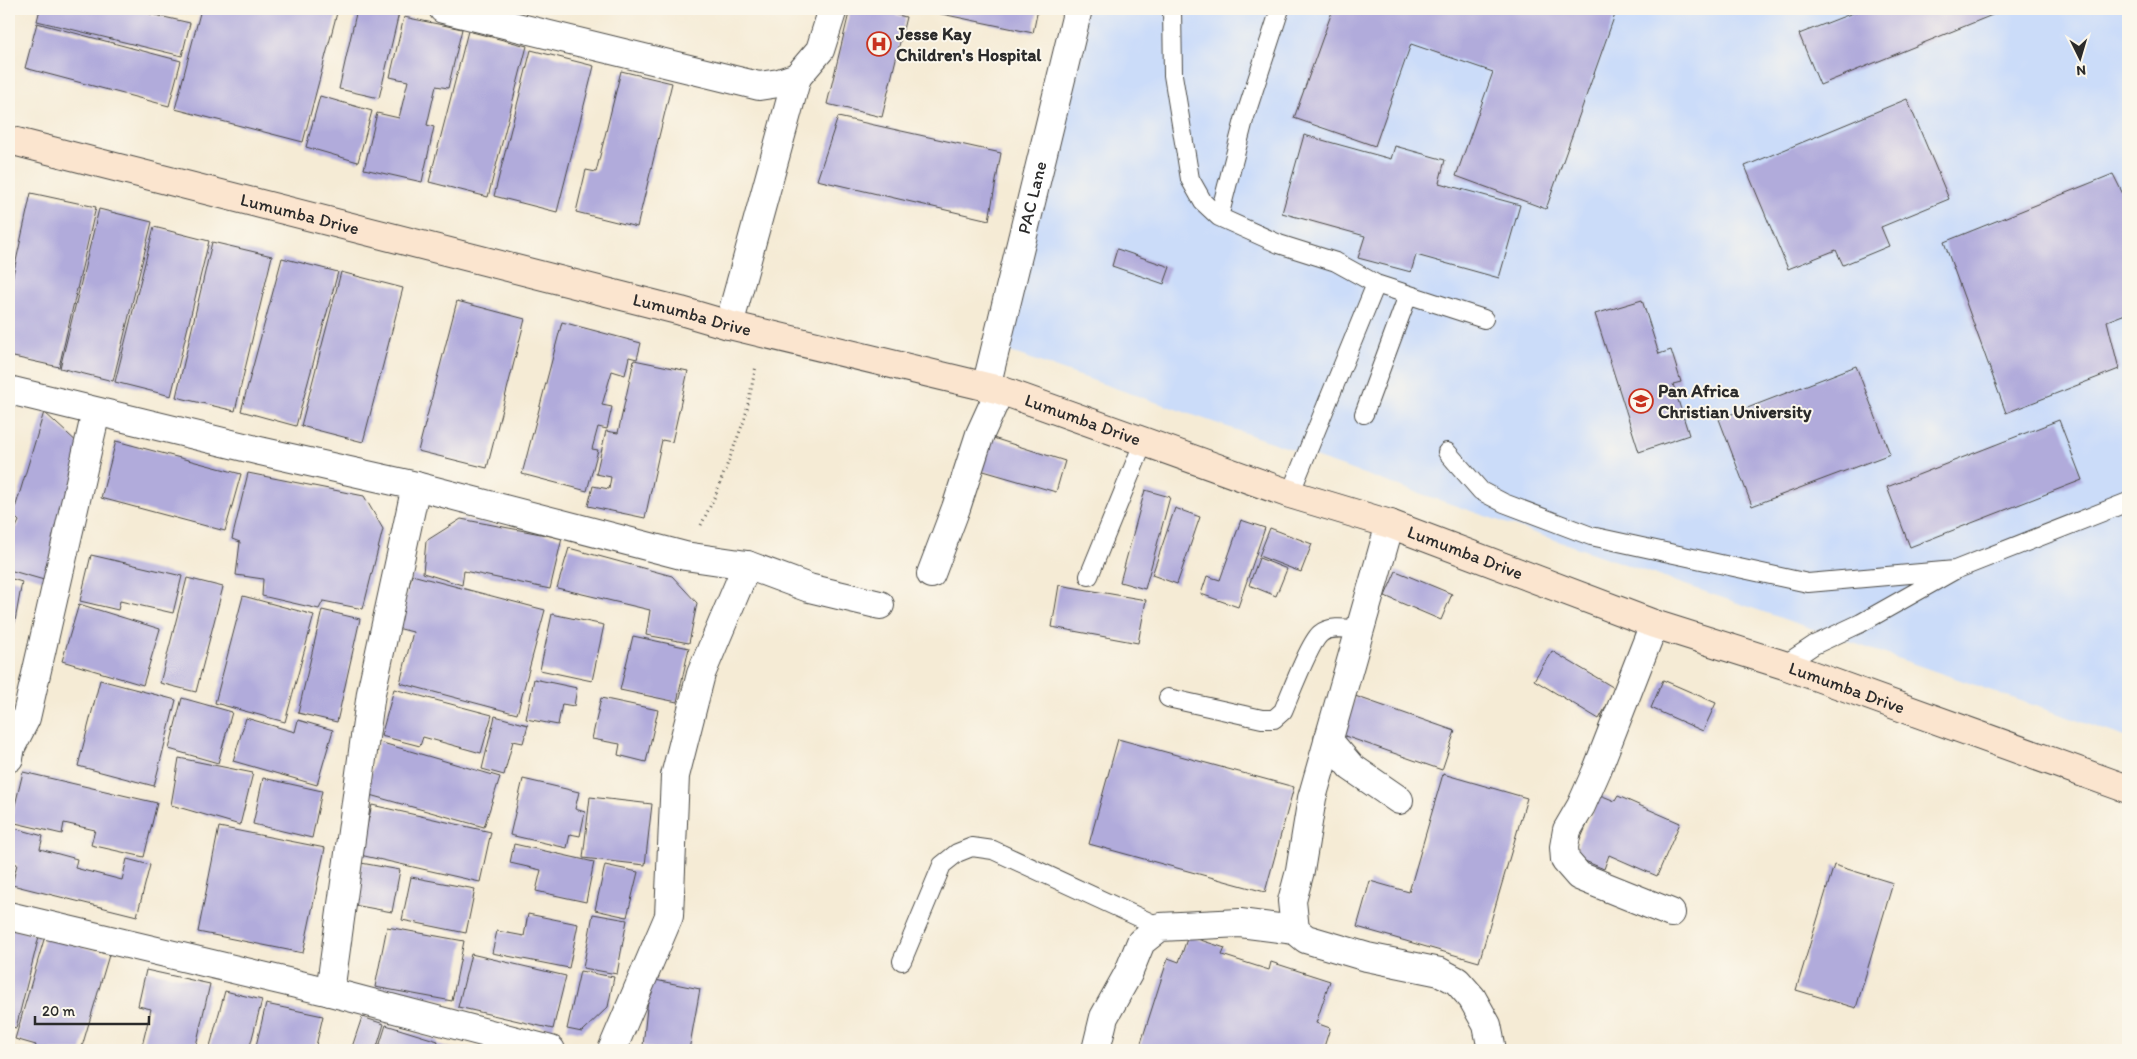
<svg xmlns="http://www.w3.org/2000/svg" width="2137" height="1059" font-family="Itim,sans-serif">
  <rect width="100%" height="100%" fill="#fbf7ec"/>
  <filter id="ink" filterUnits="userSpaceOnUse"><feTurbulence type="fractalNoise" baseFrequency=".02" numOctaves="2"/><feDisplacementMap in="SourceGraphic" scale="10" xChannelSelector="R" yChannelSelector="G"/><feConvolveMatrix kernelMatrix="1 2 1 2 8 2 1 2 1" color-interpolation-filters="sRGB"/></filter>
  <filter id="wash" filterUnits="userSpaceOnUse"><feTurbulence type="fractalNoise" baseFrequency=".0096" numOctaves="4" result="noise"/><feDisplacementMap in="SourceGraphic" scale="20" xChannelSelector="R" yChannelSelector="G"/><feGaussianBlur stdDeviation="1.12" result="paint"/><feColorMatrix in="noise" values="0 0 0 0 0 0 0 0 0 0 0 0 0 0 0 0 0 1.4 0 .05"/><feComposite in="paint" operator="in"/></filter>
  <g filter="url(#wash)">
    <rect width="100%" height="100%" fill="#f5ebd5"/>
    <!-- built -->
    <path fill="#cbdcf9" d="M 1085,9 L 2128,9 L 2128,738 L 999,348 Z"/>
    <g id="blocks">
      <!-- building -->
      <path fill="#b1abdb" d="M 40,9 L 129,9 L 190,23 L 182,56 L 37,21 Z
        M 201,9 L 338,9 L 303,142 L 175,109 Z
        M 357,9 L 378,9 L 399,13 L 379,98 L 339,89 Z
        M 850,9 L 871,9 L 906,17 L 882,117 L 827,104 Z
        M 938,9 L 1038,9 L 1033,33 L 937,13 Z
        M 1333,9 L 1617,9 L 1546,209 L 1456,176 L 1493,72 L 1411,44 L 1375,146 L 1294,118 Z
        M 1863,9 L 2007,9 L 1820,85 L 1799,34 Z
        M 404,17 L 462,29 L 448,88 L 436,86 L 427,125 L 434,127 L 422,182 L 364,169 L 377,113 L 399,118 L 408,81 L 390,77 Z
        M 37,23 L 181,61 L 169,106 L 25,68 Z
        M 468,31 L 527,46 L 488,197 L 429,182 Z
        M 531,50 L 594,66 L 557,212 L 494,196 Z
        M 621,71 L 672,83 L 637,227 L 576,212 L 586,170 L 596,172 Z
        M 320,96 L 372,111 L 358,162 L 306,147 Z
        M 1907,99 L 1949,199 L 1881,227 L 1889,246 L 1843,265 L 1836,250 L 1788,269 L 1745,166 Z
        M 838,117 L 1001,153 L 989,220 L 817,180 Z
        M 1304,135 L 1391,159 L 1395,146 L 1445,160 L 1439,183 L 1520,205 L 1499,278 L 1416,255 L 1411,272 L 1358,258 L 1365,236 L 1282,213 Z
        M 2113,174 L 2128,204 L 2128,313 L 2107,321 L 2119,369 L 2006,413 L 1944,242 Z
        M 31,193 L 96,207 L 59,367 L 9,356 L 9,293 Z
        M 99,209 L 152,222 L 113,381 L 60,368 Z
        M 154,227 L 209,241 L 171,396 L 115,382 Z
        M 212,242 L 272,256 L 235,411 L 176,397 Z
        M 1117,249 L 1170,267 L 1164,284 L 1112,266 Z
        M 282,258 L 338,272 L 296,426 L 241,411 Z
        M 341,272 L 403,288 L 363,442 L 301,426 Z
        M 1642,300 L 1659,354 L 1671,350 L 1681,382 L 1673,384 L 1689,435 L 1639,452 L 1595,314 Z
        M 457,301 L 525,319 L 487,468 L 418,451 Z
        M 562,322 L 641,343 L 637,359 L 629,357 L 625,375 L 612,371 L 602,405 L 612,407 L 607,429 L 598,427 L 592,449 L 598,450 L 587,491 L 522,474 Z
        M 634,360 L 688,371 L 672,442 L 662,440 L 645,518 L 588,506 L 593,486 L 609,489 L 611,477 L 596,474 L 606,431 L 618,433 Z
        M 1856,366 L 1890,454 L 1752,506 L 1719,419 Z
        M 44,412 L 91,455 L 58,584 L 9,570 L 9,542 L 19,521 L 13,515 Z
        M 2059,420 L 2082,480 L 1910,547 L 1887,487 Z
        M 990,437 L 1065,461 L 1056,492 L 980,470 Z
        M 116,441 L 241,474 L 225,531 L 101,498 Z
        M 248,473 L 364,496 L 383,529 L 363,609 L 323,601 L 319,609 L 262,596 L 263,579 L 236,575 L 240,542 L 232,539 Z
        M 1145,490 L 1170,497 L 1145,589 L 1120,582 Z
        M 1175,508 L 1200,517 L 1177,584 L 1152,575 Z
        M 461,519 L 562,538 L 550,589 L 464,571 L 462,585 L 423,573 L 426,541 Z
        M 1241,520 L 1265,528 L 1238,607 L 1201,594 L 1207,576 L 1220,580 Z
        M 1270,528 L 1312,544 L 1301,572 L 1259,556 Z
        M 569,548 L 672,576 L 697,603 L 689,643 L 646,635 L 650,610 L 557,588 Z
        M 91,555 L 182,576 L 173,613 L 120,601 L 118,610 L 80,601 Z
        M 1259,558 L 1287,569 L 1276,596 L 1249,585 Z
        M 1396,571 L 1452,594 L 1441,620 L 1385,596 Z
        M 412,575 L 545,610 L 517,714 L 400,683 L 413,632 L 397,628 Z
        M 9,578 L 22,582 L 10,649 L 9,649 Z
        M 187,578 L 223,587 L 196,692 L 160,683 Z
        M 1059,585 L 1146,600 L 1138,643 L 1052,627 Z
        M 243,596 L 314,615 L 285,722 L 215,703 Z
        M 79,604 L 160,629 L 143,685 L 62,661 Z
        M 322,610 L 360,619 L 337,722 L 298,713 Z
        M 552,614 L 604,625 L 592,681 L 540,670 Z
        M 633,636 L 689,648 L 677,702 L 620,690 Z
        M 1552,651 L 1616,689 L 1599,719 L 1534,680 Z
        M 534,679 L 577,688 L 574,706 L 562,704 L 558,725 L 526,719 Z
        M 100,680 L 176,700 L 154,786 L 78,766 Z
        M 1663,680 L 1716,703 L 1703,731 L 1651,708 Z
        M 394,689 L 492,715 L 481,753 L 423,737 L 420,746 L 381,736 Z
        M 1355,696 L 1455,731 L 1442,770 L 1342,735 Z
        M 182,698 L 232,712 L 218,763 L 169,749 Z
        M 601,698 L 658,710 L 646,762 L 618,755 L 620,744 L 592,739 Z
        M 495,716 L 528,725 L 523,743 L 513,741 L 504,775 L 482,769 Z
        M 246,718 L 295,732 L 298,720 L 333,730 L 317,785 L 233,761 Z
        M 1118,739 L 1294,787 L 1265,892 L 1089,844 Z
        M 379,742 L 500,777 L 484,827 L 366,794 Z
        M 179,758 L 253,773 L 240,825 L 171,805 Z
        M 23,772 L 157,803 L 144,857 L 91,845 L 95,830 L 64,823 L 62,834 L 11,822 Z
        M 1443,774 L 1527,798 L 1479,962 L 1357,927 L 1370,881 L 1409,892 Z
        M 263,778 L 322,791 L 312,838 L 253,824 Z
        M 523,779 L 579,792 L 575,809 L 585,812 L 580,836 L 570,834 L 567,848 L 510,835 Z
        M 1600,795 L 1615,801 L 1618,796 L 1680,823 L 1657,876 L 1609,855 L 1604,869 L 1573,856 Z
        M 590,797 L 652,804 L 645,865 L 583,858 Z
        M 372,805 L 491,832 L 480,882 L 360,855 Z
        M 219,827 L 325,848 L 303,953 L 198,932 Z
        M 14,828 L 43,836 L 40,849 L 77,859 L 75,868 L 122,880 L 127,859 L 150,865 L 137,916 L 12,885 L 17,864 L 9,862 L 9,850 Z
        M 514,844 L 594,862 L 586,902 L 536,891 L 541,870 L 510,863 Z
        M 361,863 L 400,870 L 392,912 L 354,905 Z
        M 605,865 L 638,872 L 627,917 L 595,910 Z
        M 1834,865 L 1893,883 L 1856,1008 L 1796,990 Z
        M 411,877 L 475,889 L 466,933 L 402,920 Z
        M 528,914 L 578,924 L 569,968 L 492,953 L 497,931 L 524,936 Z
        M 593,914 L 627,920 L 617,974 L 583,968 Z
        M 387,927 L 464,941 L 452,1001 L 375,987 Z
        M 9,928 L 39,936 L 16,1028 L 9,1026 Z
        M 45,936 L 109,955 L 81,1050 L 34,1050 L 36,1045 L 15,1039 Z
        M 1188,936 L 1225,948 L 1222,955 L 1269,970 L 1271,962 L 1330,981 L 1316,1023 L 1330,1028 L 1323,1050 L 1153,1050 L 1140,1046 L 1168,958 L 1179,962 Z
        M 471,954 L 566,976 L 553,1029 L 458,1007 Z
        M 146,970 L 210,984 L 195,1050 L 141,1050 L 151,1009 L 138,1006 Z
        M 580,971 L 614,977 L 608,1007 L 582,1032 L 567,1029 Z
        M 650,979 L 700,989 L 689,1050 L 659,1050 L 643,1046 Z
        M 225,991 L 262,1000 L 249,1050 L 209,1050 Z
        M 266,1004 L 323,1016 L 315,1050 L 255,1050 Z
        M 362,1017 L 384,1024 L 376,1050 L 351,1050 Z
        M 386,1025 L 438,1041 L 435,1050 L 378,1050 Z
        M 437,1044 L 457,1050 L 436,1050 Z"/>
    </g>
  </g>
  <g filter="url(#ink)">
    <use href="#blocks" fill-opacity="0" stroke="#494844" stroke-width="1"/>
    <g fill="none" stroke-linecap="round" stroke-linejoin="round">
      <!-- lane casing -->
      <g stroke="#494844" stroke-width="20">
        <path id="lane" d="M 1172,9 L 1173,75 L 1190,179 L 1203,202 L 1219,217 L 1279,244 L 1336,262 L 1376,284 L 1484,319
          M 1219,217 L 1244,120 L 1280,9
          M 1364,414 L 1408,295
          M 1447,452 L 1481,491 L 1504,503 L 1591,536 L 1808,583 L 1955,570
          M 1290,494 L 1376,284
          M 1089,576 L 1144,441
          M 1784,665 L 1814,645 L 1861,623 L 1955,570 L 2128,502
          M 1168,698 L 1262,719 L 1274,719 L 1283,711 C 1290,695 1309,644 1320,634 C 1330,625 1349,629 1361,630
          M 902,961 L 942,865 L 957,853 L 972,847 L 993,850 L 1160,927"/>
      </g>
      <!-- street casing -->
      <g stroke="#494844" stroke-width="30">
        <g id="street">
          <path d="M 443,9 L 759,86 L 779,83 L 797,77 L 820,50 L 833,9"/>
          <path d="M 729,325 L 797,77"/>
          <path id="s1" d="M 986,387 L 1078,9"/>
          <path d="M 9,390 L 260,451 L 416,486 L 685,556 L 747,565 L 809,588 L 880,605"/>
          <path d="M 416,486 L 371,693 L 330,992 L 551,1050"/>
          <path d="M 1390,524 L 1312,798 L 1300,871 L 1292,901 L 1295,930 L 1306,939 L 1367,957 L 1440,972 L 1457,981 L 1472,998 L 1487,1025 L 1492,1050"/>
          <path d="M 931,574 L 956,508 L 980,434 L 1000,390"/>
          <path d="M 1654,624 L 1597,770 L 1581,806 L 1567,830 L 1564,847 L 1565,860 L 1579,876 L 1671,913"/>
          <path d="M 1328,740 L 1351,767 L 1399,800"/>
          <path d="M 9,758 L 11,747 L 26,718 L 96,412"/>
          <path d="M 9,916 L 330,992"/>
          <path d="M 612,1050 L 669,916 L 675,776 L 701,674 L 747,565"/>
          <path d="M 1096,1050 L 1104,1017 L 1128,974 L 1141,942 L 1160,927 L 1240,923 L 1295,930"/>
        </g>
      </g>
      <!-- secondary casing -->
      <g stroke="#494844" stroke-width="30">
        <g id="secondary">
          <path id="s2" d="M 9,140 L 681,311 L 729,325 L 1000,390 L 1290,494 L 1390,524 L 1654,624 L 1784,665 L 2128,789"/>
        </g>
      </g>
      <!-- path -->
      <path stroke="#494844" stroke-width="3" stroke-dasharray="1 4" stroke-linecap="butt" d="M 701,525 L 716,494 L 745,418 L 756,366"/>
      <!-- lane -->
      <use href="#lane" stroke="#fff" stroke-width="18"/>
      <!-- street -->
      <use href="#street" stroke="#fff" stroke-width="28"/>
      <!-- secondary -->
      <use href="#secondary" stroke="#fbe5cf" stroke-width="28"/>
    </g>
  </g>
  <!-- icons -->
  <defs>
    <g id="hospital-ring" transform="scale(1.25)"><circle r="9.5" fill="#fbf7ec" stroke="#c8321e" stroke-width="1.5"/><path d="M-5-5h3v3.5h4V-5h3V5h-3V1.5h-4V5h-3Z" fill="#c8321e"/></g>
    <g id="university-ring" transform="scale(1.25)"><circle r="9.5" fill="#fbf7ec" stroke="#c8321e" stroke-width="1.5"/><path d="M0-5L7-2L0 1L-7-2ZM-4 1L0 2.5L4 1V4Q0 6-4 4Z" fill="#c8321e"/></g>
  </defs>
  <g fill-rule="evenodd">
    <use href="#hospital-ring" x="879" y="44"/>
    <use href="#university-ring" x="1641" y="401"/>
  </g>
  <g text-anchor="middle" stroke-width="4" stroke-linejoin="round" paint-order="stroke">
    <!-- poi labels -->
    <g font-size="18" font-weight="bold" fill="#2b2b2b" stroke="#fbf7ec" text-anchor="start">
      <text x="896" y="40">Jesse Kay<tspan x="896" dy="21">Children's Hospital</tspan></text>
      <text x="1658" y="397">Pan Africa<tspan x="1658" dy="21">Christian University</tspan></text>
    </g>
    <!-- street labels -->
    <g font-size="18" fill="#2b2b2b" stroke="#fbf7ec">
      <text dy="6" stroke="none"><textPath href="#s1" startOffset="195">PAC Lane</textPath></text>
      <text dy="6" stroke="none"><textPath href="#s2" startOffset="300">Lumumba Drive</textPath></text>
      <text dy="6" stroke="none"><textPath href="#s2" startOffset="705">Lumumba Drive</textPath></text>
      <text dy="6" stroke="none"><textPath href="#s2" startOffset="1110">Lumumba Drive</textPath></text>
      <text dy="6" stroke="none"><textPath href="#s2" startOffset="1515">Lumumba Drive</textPath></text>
      <text dy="6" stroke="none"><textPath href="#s2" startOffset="1920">Lumumba Drive</textPath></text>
    </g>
  </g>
  <!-- margin -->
  <rect width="2137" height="1059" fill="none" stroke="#fbf7ec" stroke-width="30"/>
  <!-- north arrow -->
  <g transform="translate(2080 58) rotate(175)" stroke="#fbf7ec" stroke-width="4" paint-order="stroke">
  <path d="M0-4L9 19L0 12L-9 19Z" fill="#2b2b2b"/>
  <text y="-8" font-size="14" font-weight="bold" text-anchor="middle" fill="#2b2b2b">N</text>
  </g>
  <!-- scale -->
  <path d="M35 1016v8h114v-8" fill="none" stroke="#2b2b2b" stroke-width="2.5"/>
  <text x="42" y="1016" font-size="15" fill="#2b2b2b" stroke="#fbf7ec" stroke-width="4" paint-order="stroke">20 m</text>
</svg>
